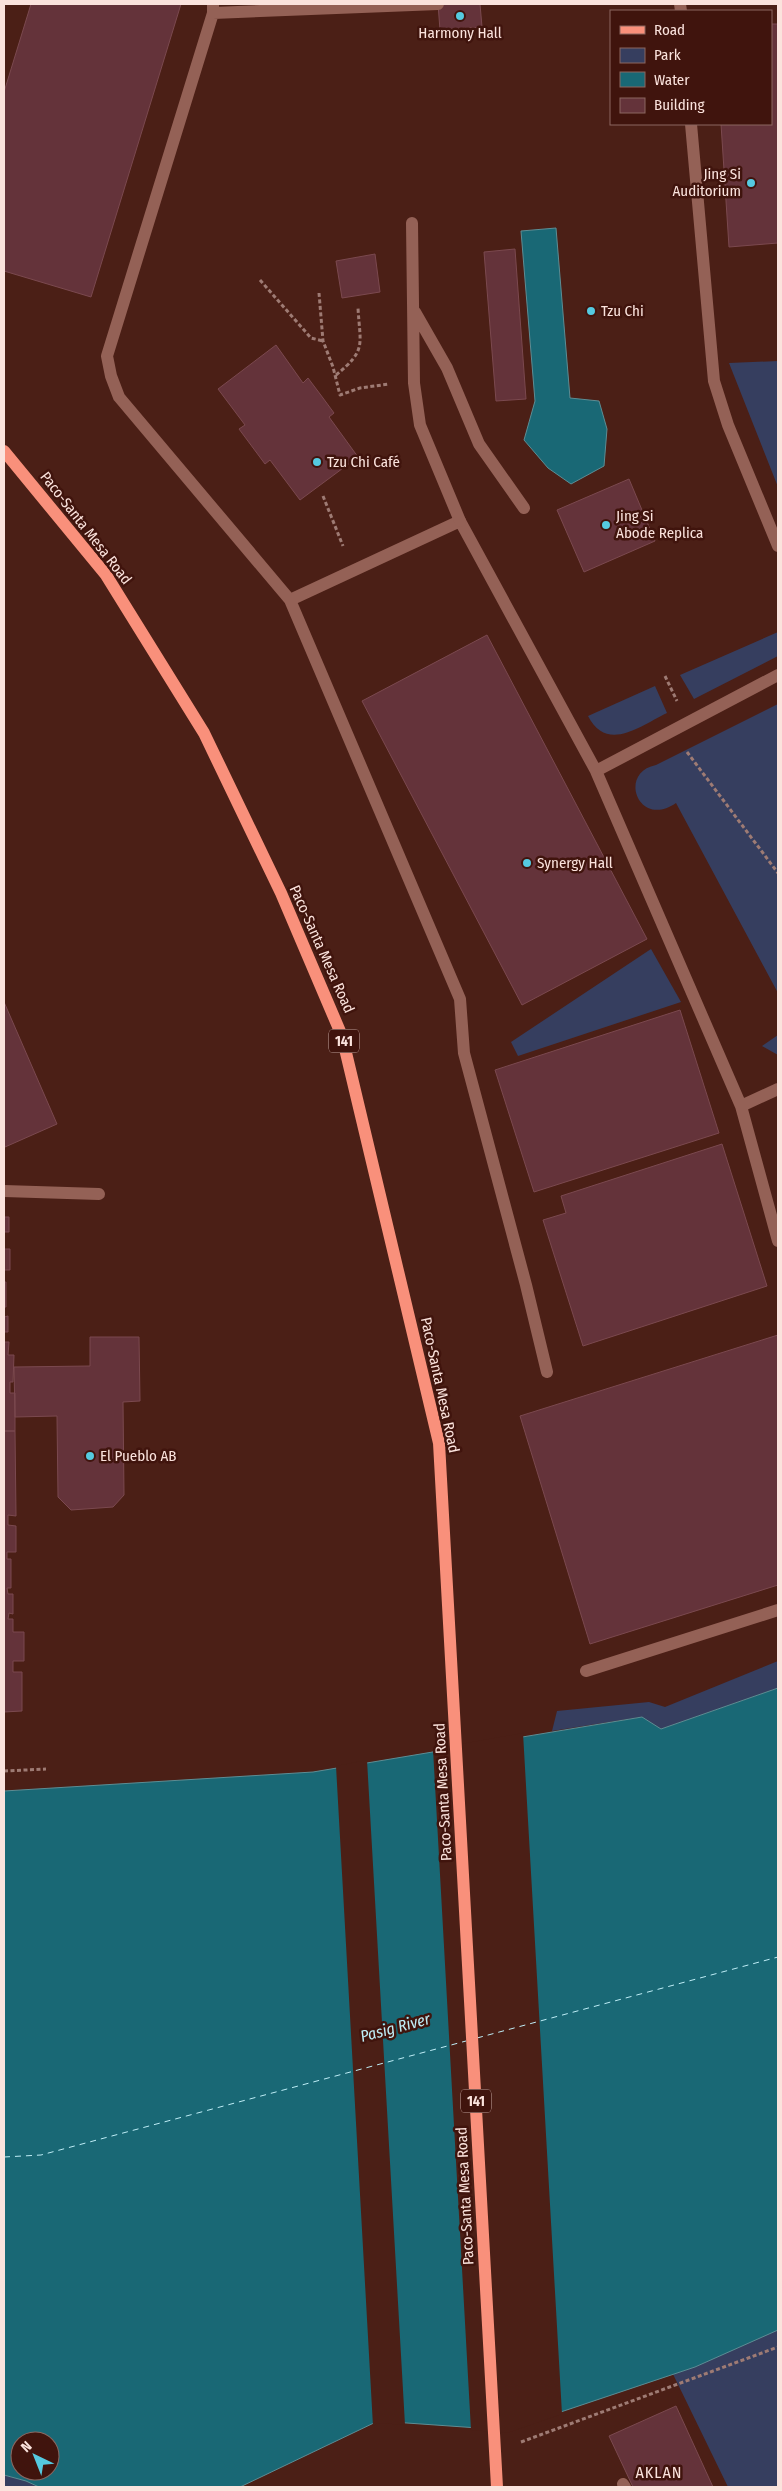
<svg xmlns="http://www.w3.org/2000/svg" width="782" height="2491" font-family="'Fira Sans Condensed',sans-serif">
  <rect width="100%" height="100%" fill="#4b1f16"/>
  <!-- green -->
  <path fill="#363e5f" d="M 778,361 L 778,487 L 729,363 Z
    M 778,632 L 778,656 L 694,699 L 680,675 Z
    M 655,686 L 667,713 C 640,726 607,753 588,716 Z
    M 778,704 L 778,703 L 778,993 L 676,803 C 639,829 617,773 656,765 Z
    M 651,949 L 681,1002 L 518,1056 L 511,1042 Z
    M 778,1035 L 778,1055 L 762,1046 Z
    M 778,1661 L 778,1688 L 661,1729 L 641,1717 L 552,1731 L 557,1711 L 649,1702 L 665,1707 Z
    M 778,2325 L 778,2487 L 728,2487 L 671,2370 Z
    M 4,2475 L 26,2481 L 39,2487 L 4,2487 Z"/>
  <!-- water -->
  <path fill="#196875" stroke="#5d8d94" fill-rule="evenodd" d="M 556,228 L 570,398 L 599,401 L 607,429 L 604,466 L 571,484 L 548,468 L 524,440 L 535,401 L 521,231 Z
    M 778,1688 L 778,2330 L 695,2367 L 507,2430 L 378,2421 L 240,2487 L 39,2487 L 26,2481 L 4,2475 L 4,1791 L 313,1772 L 642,1717 L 661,1729 ZM 20,2441 L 50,2441 L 50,2471 L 20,2471 Z"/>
  <!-- pier -->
  <path fill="#4b1f16" d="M 523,1733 L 562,2414 L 507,2433 L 471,2430 L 433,1749 Z
    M 367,1760 L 405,2425 L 378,2423 L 373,2426 L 336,1766 Z"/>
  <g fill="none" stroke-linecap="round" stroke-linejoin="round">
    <!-- ferry -->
    <path stroke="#bfeef7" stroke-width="1" stroke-dasharray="6 5" stroke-linecap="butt" d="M 477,2038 L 778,1957
      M 4,2157 L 41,2155 L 466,2041"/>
  </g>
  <!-- building -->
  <path fill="#64333a" stroke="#7b494f" d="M 31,4 L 181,4 L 91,297 L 4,271 L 4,92 Z
    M 438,4 L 480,4 L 482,27 L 440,30 Z
    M 771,24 L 778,24 L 778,243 L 729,247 L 721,124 L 771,124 Z
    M 515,249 L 526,399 L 496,401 L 484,252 Z
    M 375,254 L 380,292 L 342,298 L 336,261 Z
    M 276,345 L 303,383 L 308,378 L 323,398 L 334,413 L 329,417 L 358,457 L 300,500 L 270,460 L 265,464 L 239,429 L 245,425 L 218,389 Z
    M 629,479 L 655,541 L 584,572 L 557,510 Z
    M 487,635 L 647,939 L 522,1005 L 362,701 Z
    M 4,1002 L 57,1124 L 5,1147 L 4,1143 Z
    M 680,1010 L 719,1133 L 534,1192 L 495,1070 Z
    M 722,1144 L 767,1286 L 583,1346 L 543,1220 L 566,1213 L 561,1196 Z
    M 4,1217 L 9,1217 L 9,1232 L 4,1232 Z
    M 4,1249 L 10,1249 L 10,1270 L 4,1270 Z
    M 4,1282 L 6,1282 L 6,1307 L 4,1307 Z
    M 8,1316 L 8,1332 L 4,1332 L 4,1342 L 9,1342 L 8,1355 L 14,1355 L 13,1382 L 10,1382 L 10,1393 L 15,1393 L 15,1431 L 4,1431 L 4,1317 Z
    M 778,1335 L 778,1585 L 590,1644 L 520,1416 Z
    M 90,1337 L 139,1337 L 140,1401 L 123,1402 L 124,1495 L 113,1507 L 71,1510 L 58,1497 L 57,1416 L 15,1417 L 14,1367 L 90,1366 Z
    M 4,1431 L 15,1431 L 16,1516 L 8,1515 L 8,1525 L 16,1526 L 16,1552 L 7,1552 L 7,1559 L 11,1559 L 11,1588 L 7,1588 L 8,1594 L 13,1594 L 13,1614 L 9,1613 L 8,1619 L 13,1619 L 13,1632 L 24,1632 L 24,1661 L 13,1661 L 13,1672 L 22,1672 L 22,1711 L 4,1712 Z
    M 676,2406 L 713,2487 L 633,2487 L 609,2436 Z"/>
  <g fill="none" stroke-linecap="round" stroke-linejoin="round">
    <!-- path -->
    <path stroke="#9e7b74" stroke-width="3" stroke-dasharray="4 2.5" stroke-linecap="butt" d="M 260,280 L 311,338 L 323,341
      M 319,293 L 323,341 L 333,367 L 340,395 L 360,388 L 389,384
      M 336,375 C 367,350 360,345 358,308
      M 323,496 L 343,546
      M 665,676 L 677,701
      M 687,752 L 778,873
      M 4,1771 L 46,1769
      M 521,2442 L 778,2347"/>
    <!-- service -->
    <path stroke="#946156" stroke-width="12" d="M 213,4 L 213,13 L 107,356 L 111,376 L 119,397 L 290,600 L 460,999 L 464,1053 L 526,1285 L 547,1372
      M 680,4 L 681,11
      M 213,13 L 438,4
      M 691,124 L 714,381 L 728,425 L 778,546
      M 290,600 L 460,521 L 596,771 L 741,1106 L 778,1241
      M 596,771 L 778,675
      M 741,1106 L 778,1089
      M 586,1671 L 778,1610"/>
    <!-- pedestrian -->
    <path stroke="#946156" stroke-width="12" d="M 412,223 L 414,383 L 420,425 L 460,521
      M 415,312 L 447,368 L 479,444 L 524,508"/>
    <!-- minor -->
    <path stroke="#946156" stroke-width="12" d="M 4,1191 L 99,1194
      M 623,2484 L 625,2487"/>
    <!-- primary -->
    <path stroke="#f9907b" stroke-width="12" d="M 4,451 L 106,575 L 204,733 L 281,893 L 342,1036 L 439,1443 L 497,2487"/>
  </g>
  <!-- markers -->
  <g fill="#55cae0" stroke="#40140d" stroke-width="2">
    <circle cx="460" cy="16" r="5"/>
    <circle cx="751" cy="183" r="5"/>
    <circle cx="591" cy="311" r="5"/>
    <circle cx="317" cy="462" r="5"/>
    <circle cx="606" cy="525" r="5"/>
    <circle cx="527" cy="863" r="5"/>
    <circle cx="90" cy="1456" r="5"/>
  </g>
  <g text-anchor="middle" stroke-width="5" stroke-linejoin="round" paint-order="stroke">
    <!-- shield labels -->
    <g fill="#40140d" stroke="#c3a59f" stroke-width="1">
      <rect x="329" y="1029.5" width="30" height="23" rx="4"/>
      <rect x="461" y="2089.5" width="30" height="23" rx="4"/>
    </g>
    <g font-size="14" font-weight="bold" fill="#fbe3dd">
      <text x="344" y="1046">141</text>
      <text x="476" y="2106">141</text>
    </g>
    <!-- poi labels -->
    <g font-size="15" fill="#fbe3dd" stroke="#40140d" text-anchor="start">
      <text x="460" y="38" text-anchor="middle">Harmony Hall</text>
      <text x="741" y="179" text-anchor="end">Jing Si<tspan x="741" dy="17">Auditorium</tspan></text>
      <text x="601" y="316">Tzu Chi</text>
      <text x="327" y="467">Tzu Chi Café</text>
      <text x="616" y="521">Jing Si<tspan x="616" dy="17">Abode Replica</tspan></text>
      <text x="537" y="868">Synergy Hall</text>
      <text x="100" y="1461">El Pueblo AB</text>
    </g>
    <!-- street labels -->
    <g font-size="15" fill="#fbe3dd" stroke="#40140d">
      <text transform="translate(86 528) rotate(52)" y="5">Paco-Santa Mesa Road</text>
      <text transform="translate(322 949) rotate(66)" y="5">Paco-Santa Mesa Road</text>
      <text transform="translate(440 1385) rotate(78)" y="5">Paco-Santa Mesa Road</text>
      <text transform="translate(443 1792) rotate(-93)" y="5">Paco-Santa Mesa Road</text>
      <text transform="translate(465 2196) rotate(-93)" y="5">Paco-Santa Mesa Road</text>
    </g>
    <!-- water labels -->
    <g font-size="16" font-style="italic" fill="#bfeef7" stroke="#40140d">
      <text transform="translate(395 2027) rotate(-15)" y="6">Pasig River</text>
    </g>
    <!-- neighbourhood labels -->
    <g font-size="16" letter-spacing="1" fill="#fbe3dd" stroke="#40140d">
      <text x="659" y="2478">AKLAN</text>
    </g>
  </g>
  <!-- border -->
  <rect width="782" height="2491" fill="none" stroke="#fbe3dd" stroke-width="10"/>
  <!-- legend -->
  <rect x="610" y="10" width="162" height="115" fill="#40140d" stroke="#8b6760"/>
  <rect x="620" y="26" width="25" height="8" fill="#f9907b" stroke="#8b6760"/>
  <text x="654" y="35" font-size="15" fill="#fbe3dd">Road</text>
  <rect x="620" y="48" width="25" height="15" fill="#363e5f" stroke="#8b6760"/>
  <text x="654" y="60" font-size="15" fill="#fbe3dd">Park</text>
  <rect x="620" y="72" width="25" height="15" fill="#196875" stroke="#8b6760"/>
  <text x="654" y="85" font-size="15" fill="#fbe3dd">Water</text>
  <rect x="620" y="98" width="25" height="15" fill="#64333a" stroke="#8b6760"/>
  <text x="654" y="110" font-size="15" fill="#fbe3dd">Building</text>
  <!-- north arrow -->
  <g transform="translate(35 2456) rotate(317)"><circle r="24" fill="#40140d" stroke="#8b6760"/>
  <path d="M0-4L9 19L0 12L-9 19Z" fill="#55cae0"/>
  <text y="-8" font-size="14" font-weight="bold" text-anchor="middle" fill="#fbe3dd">N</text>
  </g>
</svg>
